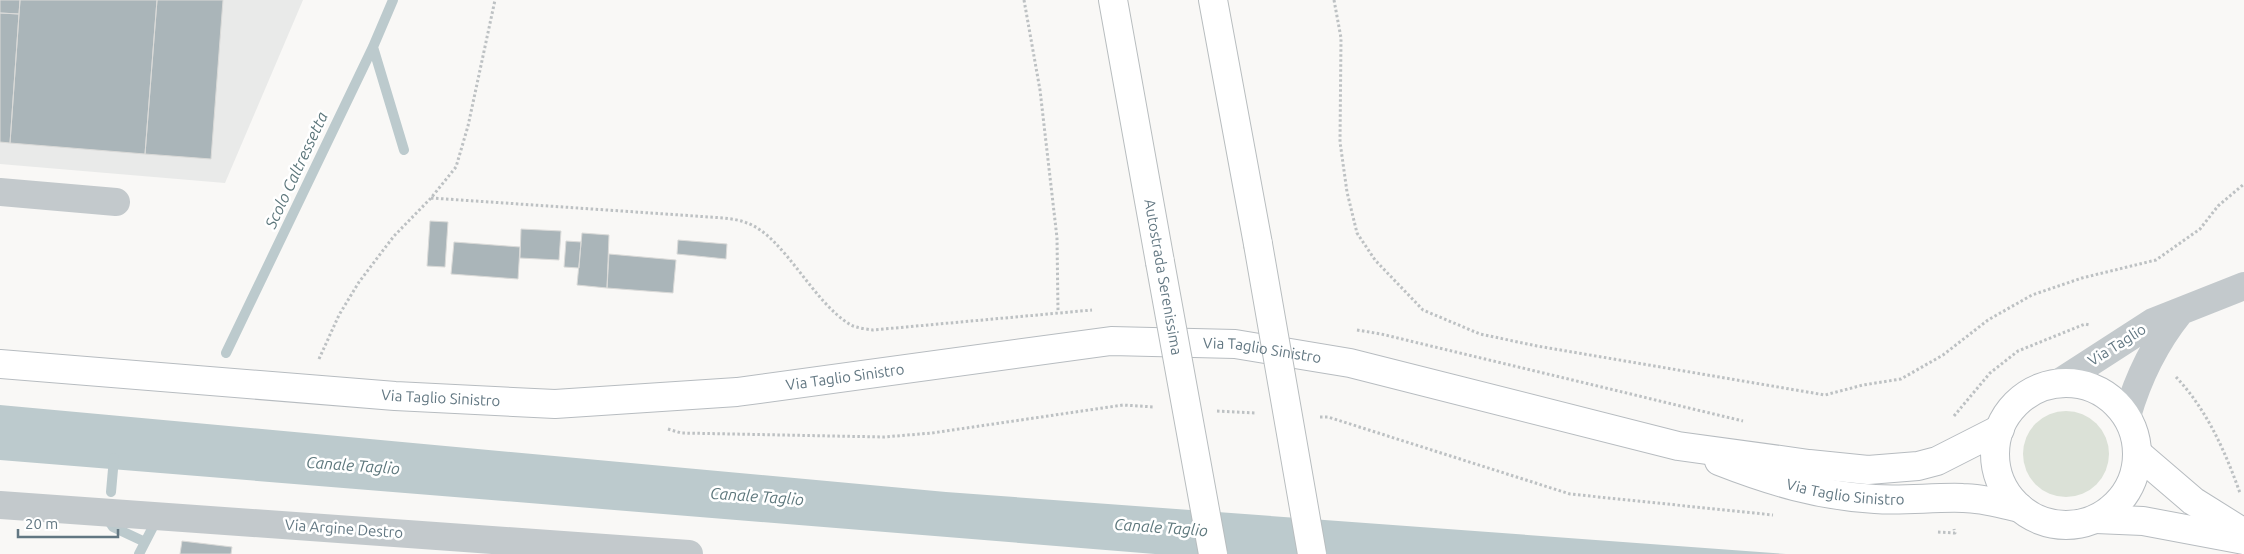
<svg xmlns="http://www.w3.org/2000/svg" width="2244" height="554" font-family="Ubuntu,sans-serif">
  <rect width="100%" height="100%" fill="#f9f8f6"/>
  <!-- built -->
  <path fill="#e9eae9" d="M 0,0 L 303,0 L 225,183 L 0,164 Z"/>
  <!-- green -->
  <path fill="#dbe1d7" d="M2023 454a43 43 0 1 1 86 0a43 43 0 1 1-86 0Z"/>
  <!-- water -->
  <path fill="#bccacd" d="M 0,405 L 946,492 L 1786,554 L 1155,554 L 0,460 Z"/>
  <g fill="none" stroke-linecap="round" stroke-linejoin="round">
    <!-- stream -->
    <path stroke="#bccacd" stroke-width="10" d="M 373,47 L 404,150
      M 226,353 L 373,47 L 393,0
      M 111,492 L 114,458
      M 109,517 L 109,521 L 113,527 L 145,542
      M 139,554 L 156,521"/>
  </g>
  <!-- building -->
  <path fill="#aab5b9" stroke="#dadad8" d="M 0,0 L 20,0 L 19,14 L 0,13 Z
    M 20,0 L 157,0 L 145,154 L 10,143 Z
    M 157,0 L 223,0 L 211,159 L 145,154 Z
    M 0,13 L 19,14 L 10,143 L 0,142 Z
    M 430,221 L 448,222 L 445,267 L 427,266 Z
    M 521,229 L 561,231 L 559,260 L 520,258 Z
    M 582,233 L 609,235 L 607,288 L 577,285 Z
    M 678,240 L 727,244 L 726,259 L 677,254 Z
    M 566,241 L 581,242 L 579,268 L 564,267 Z
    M 454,242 L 520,247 L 518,279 L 451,274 Z
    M 609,254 L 676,260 L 673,293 L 607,288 Z
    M 182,541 L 232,547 L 231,554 L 180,554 Z"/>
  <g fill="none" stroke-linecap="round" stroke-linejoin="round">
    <!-- major casing -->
    <g stroke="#b7bcc0" stroke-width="30">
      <g id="major">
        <path id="s1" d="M 0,364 L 395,396 L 555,404 L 737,392 L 1111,341 L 1235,344 L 1350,363 L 1678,446 L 1809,464 L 1868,470 L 1918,466 L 1937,461 L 2000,429"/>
        <circle cx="2066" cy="454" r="71"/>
        <path d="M 2137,453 L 2193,501 L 2244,533"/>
        <path id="s2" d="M 1719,461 C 1770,481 1820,496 1875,499 C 1904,501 1934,497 1963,498 C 1983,498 2001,504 2020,508"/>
        <path d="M 2096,519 L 2143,521 L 2244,540"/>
      </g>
    </g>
    <!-- highway casing -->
    <g stroke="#b8bdbf" stroke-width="30">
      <path id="highway" d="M 1113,0 L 1160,262
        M 1213,0 L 1258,244"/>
    </g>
    <!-- path -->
    <path stroke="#bdc1c3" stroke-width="3" stroke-dasharray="2.5 2.5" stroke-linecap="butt" d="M 1024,0 L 1040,90 L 1057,238 L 1058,312
      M 1334,0 L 1341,38 L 1340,142 L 1347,192 L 1357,233 L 1375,260 L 1423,310 L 1480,334 L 1537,346 L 1825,395 L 1863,385 L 1901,379 L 1943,355 L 1988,320 L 2032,295 L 2082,278 L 2156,260 L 2200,229 L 2218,206 L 2244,184
      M 431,198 L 724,218 C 732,219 740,220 747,223 C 784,236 813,303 851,325 C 857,328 866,329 873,330 L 1092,310
      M 1357,330 L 1381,334 L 1743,421
      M 319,359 L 339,315 L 359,282 L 394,236 L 431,198 L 456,167 L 468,126 L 495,0
      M 2176,377 C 2207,410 2225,451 2240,493
      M 1217,411 L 1256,413
      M 1954,416 L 1990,373 L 2018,351 L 2085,324 L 2090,325
      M 1320,417 L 1328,417 L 1570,494 L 1773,515
      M 668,429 L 681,433 L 884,437 L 932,433 L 1123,405 L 1154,407
      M 1938,532 L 1955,533 L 1954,529"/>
    <!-- minor -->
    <path stroke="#c3c9cc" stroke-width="28" d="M 0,192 L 116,202
      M 2057,384 L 2153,322 L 2244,286
      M 2127,416 C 2138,378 2155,343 2180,312
      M 0,505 L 689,554"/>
    <!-- major -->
    <use href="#major" stroke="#fff" stroke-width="28"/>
    <!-- highway -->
    <use href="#highway" stroke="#fff" stroke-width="28"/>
    <!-- highway-bridge casing -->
    <g stroke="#b8bdbf" stroke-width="30" stroke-linecap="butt">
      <path id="highway-bridge" d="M 1258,244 L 1312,554
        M 1160,262 L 1213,554"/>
    </g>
    <!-- highway-bridge -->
    <use href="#highway-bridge" stroke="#fff" stroke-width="28"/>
  </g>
  <g text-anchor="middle" stroke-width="5" stroke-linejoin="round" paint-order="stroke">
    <!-- street labels -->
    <g font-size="15" fill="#627782" stroke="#fff">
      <text transform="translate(1163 277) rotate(80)" y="5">Autostrada Serenissima</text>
      <text transform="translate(2117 345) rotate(-32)" y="5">Via Taglio</text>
      <text dy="5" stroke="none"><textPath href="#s1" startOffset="1268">Via Taglio Sinistro</textPath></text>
      <text dy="5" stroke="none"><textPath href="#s1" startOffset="848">Via Taglio Sinistro</textPath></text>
      <text dy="5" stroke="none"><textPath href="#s1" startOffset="442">Via Taglio Sinistro</textPath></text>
      <text dy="5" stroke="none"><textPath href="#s2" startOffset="131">Via Taglio Sinistro</textPath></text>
      <text transform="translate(344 529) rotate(4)" y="5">Via Argine Destro</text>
    </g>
    <!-- water labels -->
    <g font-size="16" font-style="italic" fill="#5d777c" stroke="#fff">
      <text transform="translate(296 170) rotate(-65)" y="6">Scolo Caltressetta</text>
      <text transform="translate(353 465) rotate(4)" y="6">Canale Taglio</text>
      <text transform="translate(757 496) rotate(4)" y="6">Canale Taglio</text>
      <text transform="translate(1161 527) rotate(4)" y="6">Canale Taglio</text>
    </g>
  </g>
  <!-- scale -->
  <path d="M18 529v8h100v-8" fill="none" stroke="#627782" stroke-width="2.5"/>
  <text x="25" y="529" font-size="15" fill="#627782" stroke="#ffffff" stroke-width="4" paint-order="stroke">20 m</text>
</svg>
